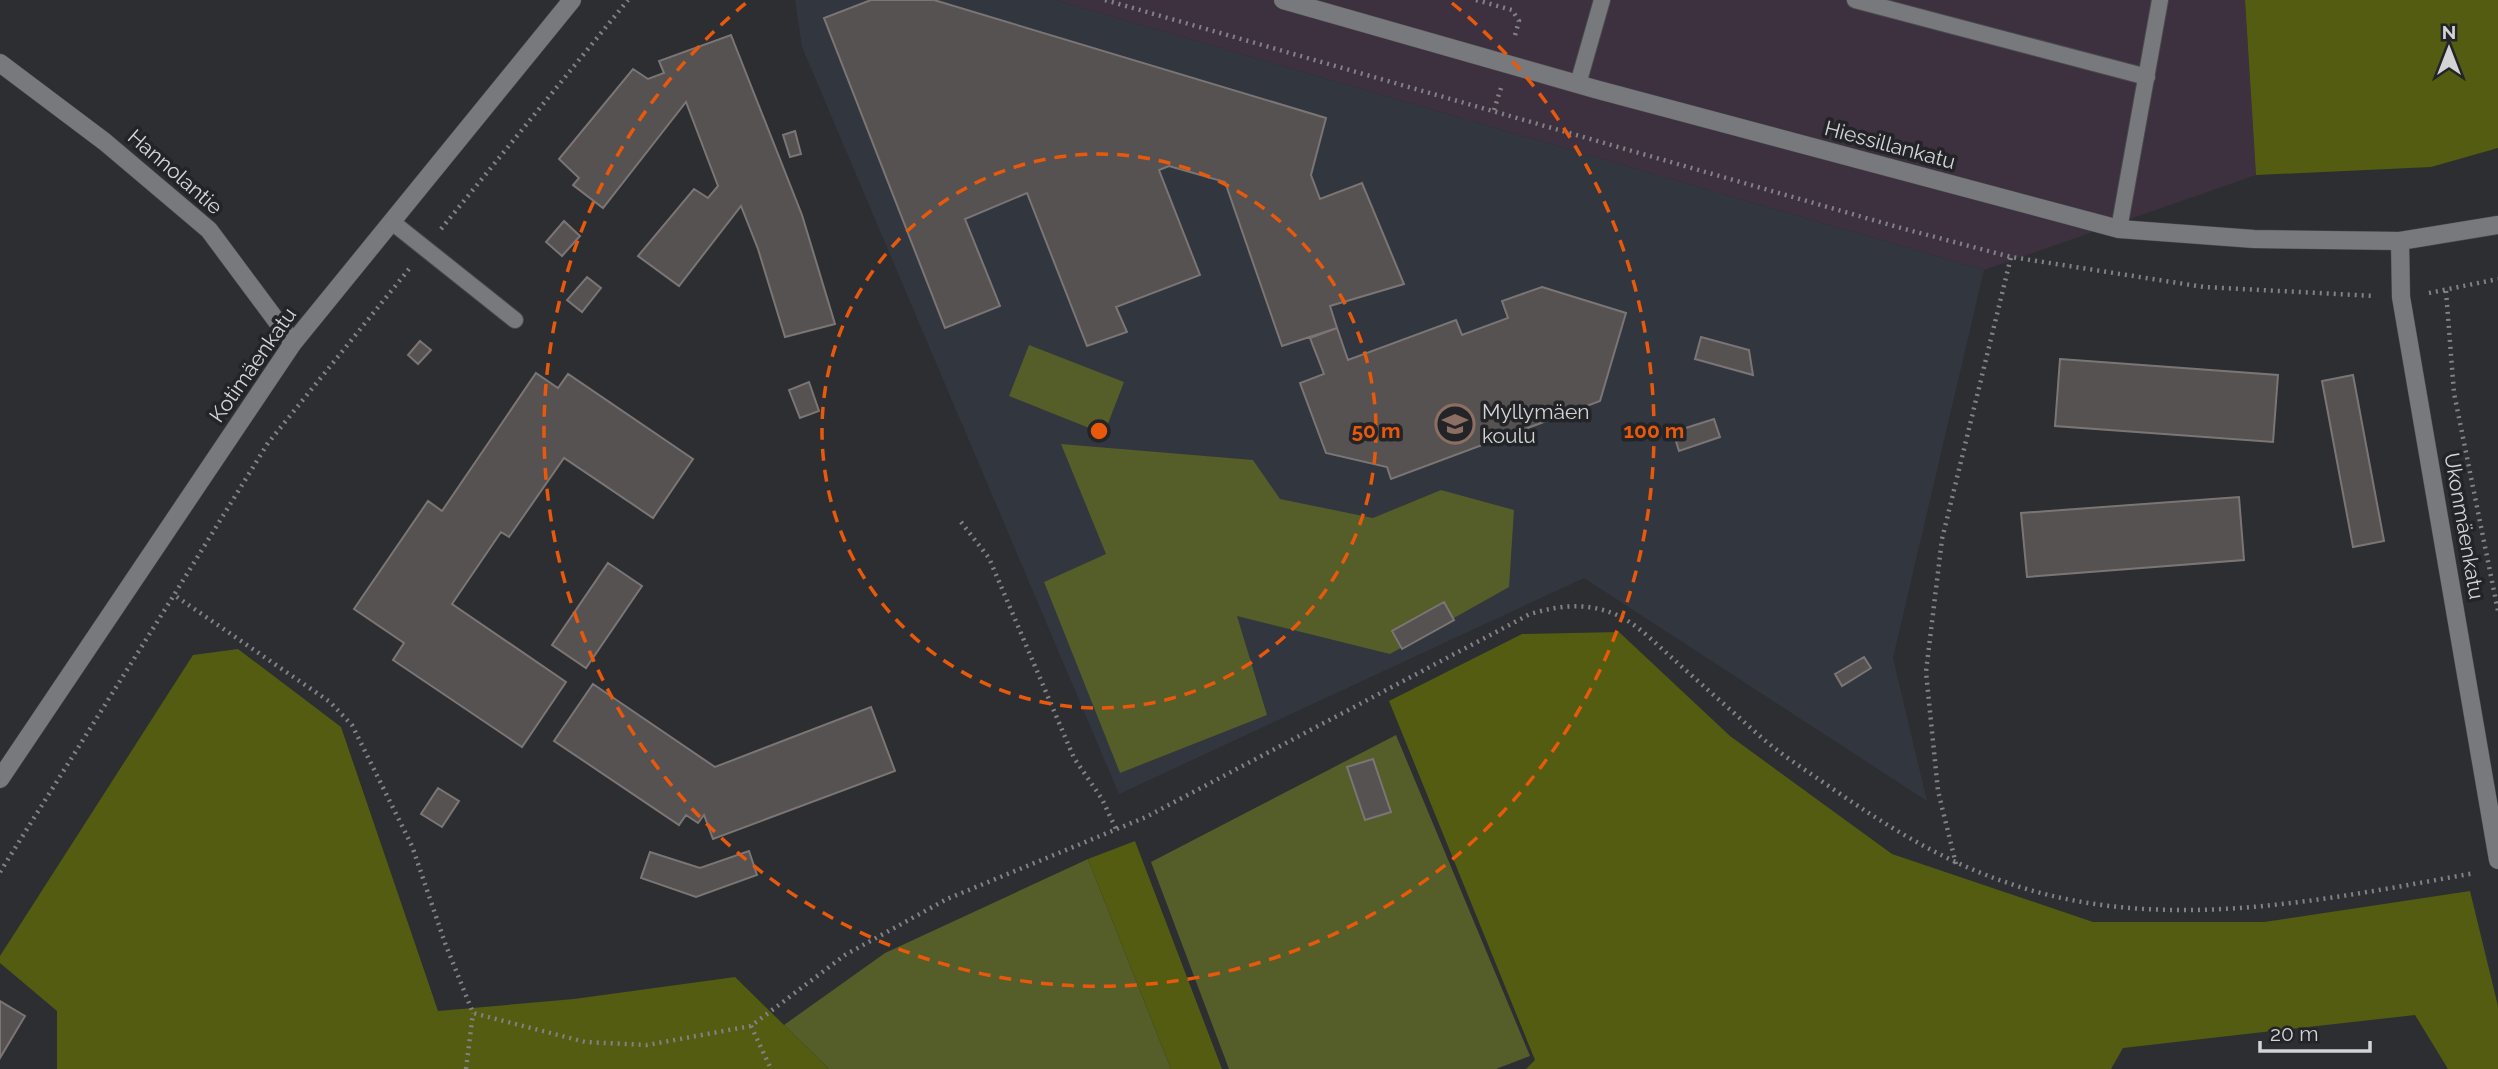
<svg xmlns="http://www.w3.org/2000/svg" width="2498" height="1069" font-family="Raleway,sans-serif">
  <rect width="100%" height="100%" fill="#2d2e31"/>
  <!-- commercial -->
  <path fill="#3d303f" d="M 1055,0 L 2245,0 L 2256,175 L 1984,270 Z"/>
  <!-- built -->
  <path fill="#32363f" d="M 795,0 L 1055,0 L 1984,270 L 1893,658 L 1927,801 L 1584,578 L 1119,794 L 802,47 Z"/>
  <!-- green -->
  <path fill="#555d29" d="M 1029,345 L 1124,382 L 1104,434 L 1009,396 Z
    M 1061,444 L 1253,460 L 1280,499 L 1373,518 L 1441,490 L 1514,510 L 1509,587 L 1390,654 L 1237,616 L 1267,715 L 1120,773 L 1044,582 L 1106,554 Z
    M 1396,735 L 1530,1056 L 1496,1069 L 1229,1069 L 1151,862 Z
    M 1088,859 L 1171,1069 L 829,1069 L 784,1025 L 885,953 Z"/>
  <!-- forest -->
  <path fill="#535c10" d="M 2245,0 L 2498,0 L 2498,148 L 2431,167 L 2256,175 Z
    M 1619,632 L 1730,736 L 1892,854 L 2093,922 L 2264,922 L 2470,891 L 2498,1006 L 2498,1069 L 2448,1069 L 2415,1015 L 2123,1048 L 2111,1069 L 1526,1069 L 1535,1060 L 1389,701 L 1522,634 Z
    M 238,649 L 341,727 L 438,1011 L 574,999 L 735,977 L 829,1069 L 57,1069 L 57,1011 L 0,963 L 0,956 L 193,655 Z
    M 1135,841 L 1222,1069 L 1171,1069 L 1088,859 Z"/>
  <!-- building -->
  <path fill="#565251" stroke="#7b7675" stroke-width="2" d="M 871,0 L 934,0 L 1326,118 L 1311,175 L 1320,199 L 1362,183 L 1404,284 L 1330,306 L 1337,328 L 1282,346 L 1225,182 L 1169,166 L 1159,170 L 1200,275 L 1116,307 L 1127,332 L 1087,346 L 1027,193 L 965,219 L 1000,306 L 945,328 L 824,18 Z
    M 731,35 L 802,215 L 835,324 L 785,337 L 758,249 L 741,206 L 679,286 L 638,256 L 694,189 L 708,198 L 718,186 L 686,102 L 603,208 L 573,185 L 579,178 L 559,159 L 633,69 L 648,79 L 664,73 L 659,61 Z
    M 795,131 L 801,154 L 790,157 L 783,135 Z
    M 564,221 L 580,236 L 562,256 L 546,242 Z
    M 587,277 L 601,288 L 582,312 L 567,300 Z
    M 1542,287 L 1626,313 L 1600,401 L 1391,479 L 1387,467 L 1326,453 L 1300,383 L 1324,374 L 1310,338 L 1337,328 L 1348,360 L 1456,320 L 1462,335 L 1508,318 L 1502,301 Z
    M 1701,337 L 1749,350 L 1753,375 L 1695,359 Z
    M 420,341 L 431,350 L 418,364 L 408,355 Z
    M 2060,359 L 2278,375 L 2273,442 L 2055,426 Z
    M 536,373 L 558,388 L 568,374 L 693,459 L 653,518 L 564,458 L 509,537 L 501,532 L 452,604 L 566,682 L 522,747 L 393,660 L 404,643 L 354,609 L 428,501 L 442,511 Z
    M 2353,375 L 2384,541 L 2353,547 L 2322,381 Z
    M 809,382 L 819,411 L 800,418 L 789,390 Z
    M 1714,419 L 1720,437 L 1679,451 L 1673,432 Z
    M 2239,497 L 2244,560 L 2027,577 L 2021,513 Z
    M 608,563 L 642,586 L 586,668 L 552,645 Z
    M 1444,602 L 1454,620 L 1402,649 L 1392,631 Z
    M 1864,657 L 1871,668 L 1842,686 L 1835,674 Z
    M 593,684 L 715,767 L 871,707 L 895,771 L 713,839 L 704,815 L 698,823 L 686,815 L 679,825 L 554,741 Z
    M 1373,759 L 1391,812 L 1365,820 L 1347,767 Z
    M 438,788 L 459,801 L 442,827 L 421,814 Z
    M 749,851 L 757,875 L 696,897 L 641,878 L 650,852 L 700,868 Z
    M 0,1001 L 25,1016 L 0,1058 Z"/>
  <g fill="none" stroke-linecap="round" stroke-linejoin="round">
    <!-- service casing -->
    <g stroke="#4a4b4e" stroke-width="18">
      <path id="service" d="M 1855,0 L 2147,77
        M 1578,84 L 1602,0
        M 392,222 L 515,320
        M 2119,229 L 2160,0"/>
    </g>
    <!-- minor casing -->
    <g stroke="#4a4b4e" stroke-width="19">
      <path id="minor" d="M 0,63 L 105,142 L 209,230 L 293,343
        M 2400,241 L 2401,297 L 2498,860
        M 0,779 L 293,343 L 572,0"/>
    </g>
    <!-- tertiary casing -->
    <g stroke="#4a4b4e" stroke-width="19">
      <path id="tertiary" d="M 1283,0 L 1595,89 L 2119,229 L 2254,239 L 2400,241 L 2498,225"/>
    </g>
    <!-- path -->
    <path stroke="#818285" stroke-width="4.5" stroke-dasharray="2 5" stroke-linecap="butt" d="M 1105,0 L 1901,228 L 2011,257 L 2204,287 L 2375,296
      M 1476,0 L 1512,10 L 1519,21 L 1514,39
      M 1494,110 L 1501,88
      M 441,229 L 628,0
      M 409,269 L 268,443 L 174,595 L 330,702 L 352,725 L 412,846 L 445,943 L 473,1013 L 585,1042 L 647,1045 L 751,1026 L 845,955 L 947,899 L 1146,817 L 1530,614 C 1561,605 1587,602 1617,615 C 1637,624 1655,643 1671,657 C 1701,684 1732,711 1762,738 C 1783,756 1807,771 1830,787 C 1888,827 1944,862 2011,884 C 2161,935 2323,900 2475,873
      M 2446,291 L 2454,393 L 2498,611
      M 2429,293 L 2498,279
      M 961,522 L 989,558 L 1074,758 L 1102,799 L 1116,829
      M 1956,864 L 1938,791 L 1926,672 L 1942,539 L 2011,257
      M 0,872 L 174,595
      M 751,1026 L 771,1069
      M 466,1069 L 473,1013"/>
    <!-- service -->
    <use href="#service" stroke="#78797d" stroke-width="16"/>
    <!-- minor -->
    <use href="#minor" stroke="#78797d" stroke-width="18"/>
    <!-- tertiary -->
    <use href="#tertiary" stroke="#78797d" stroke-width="18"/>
  </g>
  <!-- distance rings -->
  <g fill="none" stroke="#e8590c" stroke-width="3.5" stroke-dasharray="12 9">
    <circle cx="1099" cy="431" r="277"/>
    <path d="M1452 3A555 555 0 1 1 746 3"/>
  </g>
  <!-- icons -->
  <defs>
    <g id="school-ring" transform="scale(2.0125)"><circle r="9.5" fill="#232427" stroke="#8d6e63" stroke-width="1.5"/><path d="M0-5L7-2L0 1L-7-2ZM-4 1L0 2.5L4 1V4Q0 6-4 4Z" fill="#8d6e63"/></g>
  </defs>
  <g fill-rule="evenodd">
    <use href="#school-ring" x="1455" y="424"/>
  </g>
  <g text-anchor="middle" stroke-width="7" stroke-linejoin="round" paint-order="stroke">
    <!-- street labels -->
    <g font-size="21" fill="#d4d4d7" stroke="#232427">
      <text transform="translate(1890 145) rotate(15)" y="7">Hiessillankatu</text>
      <text transform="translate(175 172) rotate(41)" y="7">Hannolantie</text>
      <text transform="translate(253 365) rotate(-55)" y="7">Kotimäenkatu</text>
      <text transform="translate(2464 526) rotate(80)" y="7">Ukonmäenkatu</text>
    </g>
    <!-- poi labels -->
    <g font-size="21" fill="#d4d4d7" stroke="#232427" text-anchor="start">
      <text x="1482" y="419">Myllymäen<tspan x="1482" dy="24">koulu</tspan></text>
    </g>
  </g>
  <circle cx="1099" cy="431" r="10" fill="#e8590c" stroke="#232427" stroke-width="3.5"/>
  <g font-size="21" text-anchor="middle" font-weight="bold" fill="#e8590c" stroke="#232427" stroke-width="7" stroke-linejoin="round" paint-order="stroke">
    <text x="1376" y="438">50 m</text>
    <text x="1654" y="438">100 m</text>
  </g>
  <!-- north arrow -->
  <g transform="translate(2449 49)" stroke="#232427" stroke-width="5" paint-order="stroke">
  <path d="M0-5L12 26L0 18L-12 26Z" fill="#d4d4d7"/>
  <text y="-10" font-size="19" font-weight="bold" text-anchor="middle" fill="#d4d4d7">N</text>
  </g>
  <!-- scale -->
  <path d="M2260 1041v10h110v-10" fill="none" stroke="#d4d4d7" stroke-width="3.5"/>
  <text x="2270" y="1041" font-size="21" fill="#d4d4d7" stroke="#232427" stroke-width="5" paint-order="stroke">20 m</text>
</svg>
